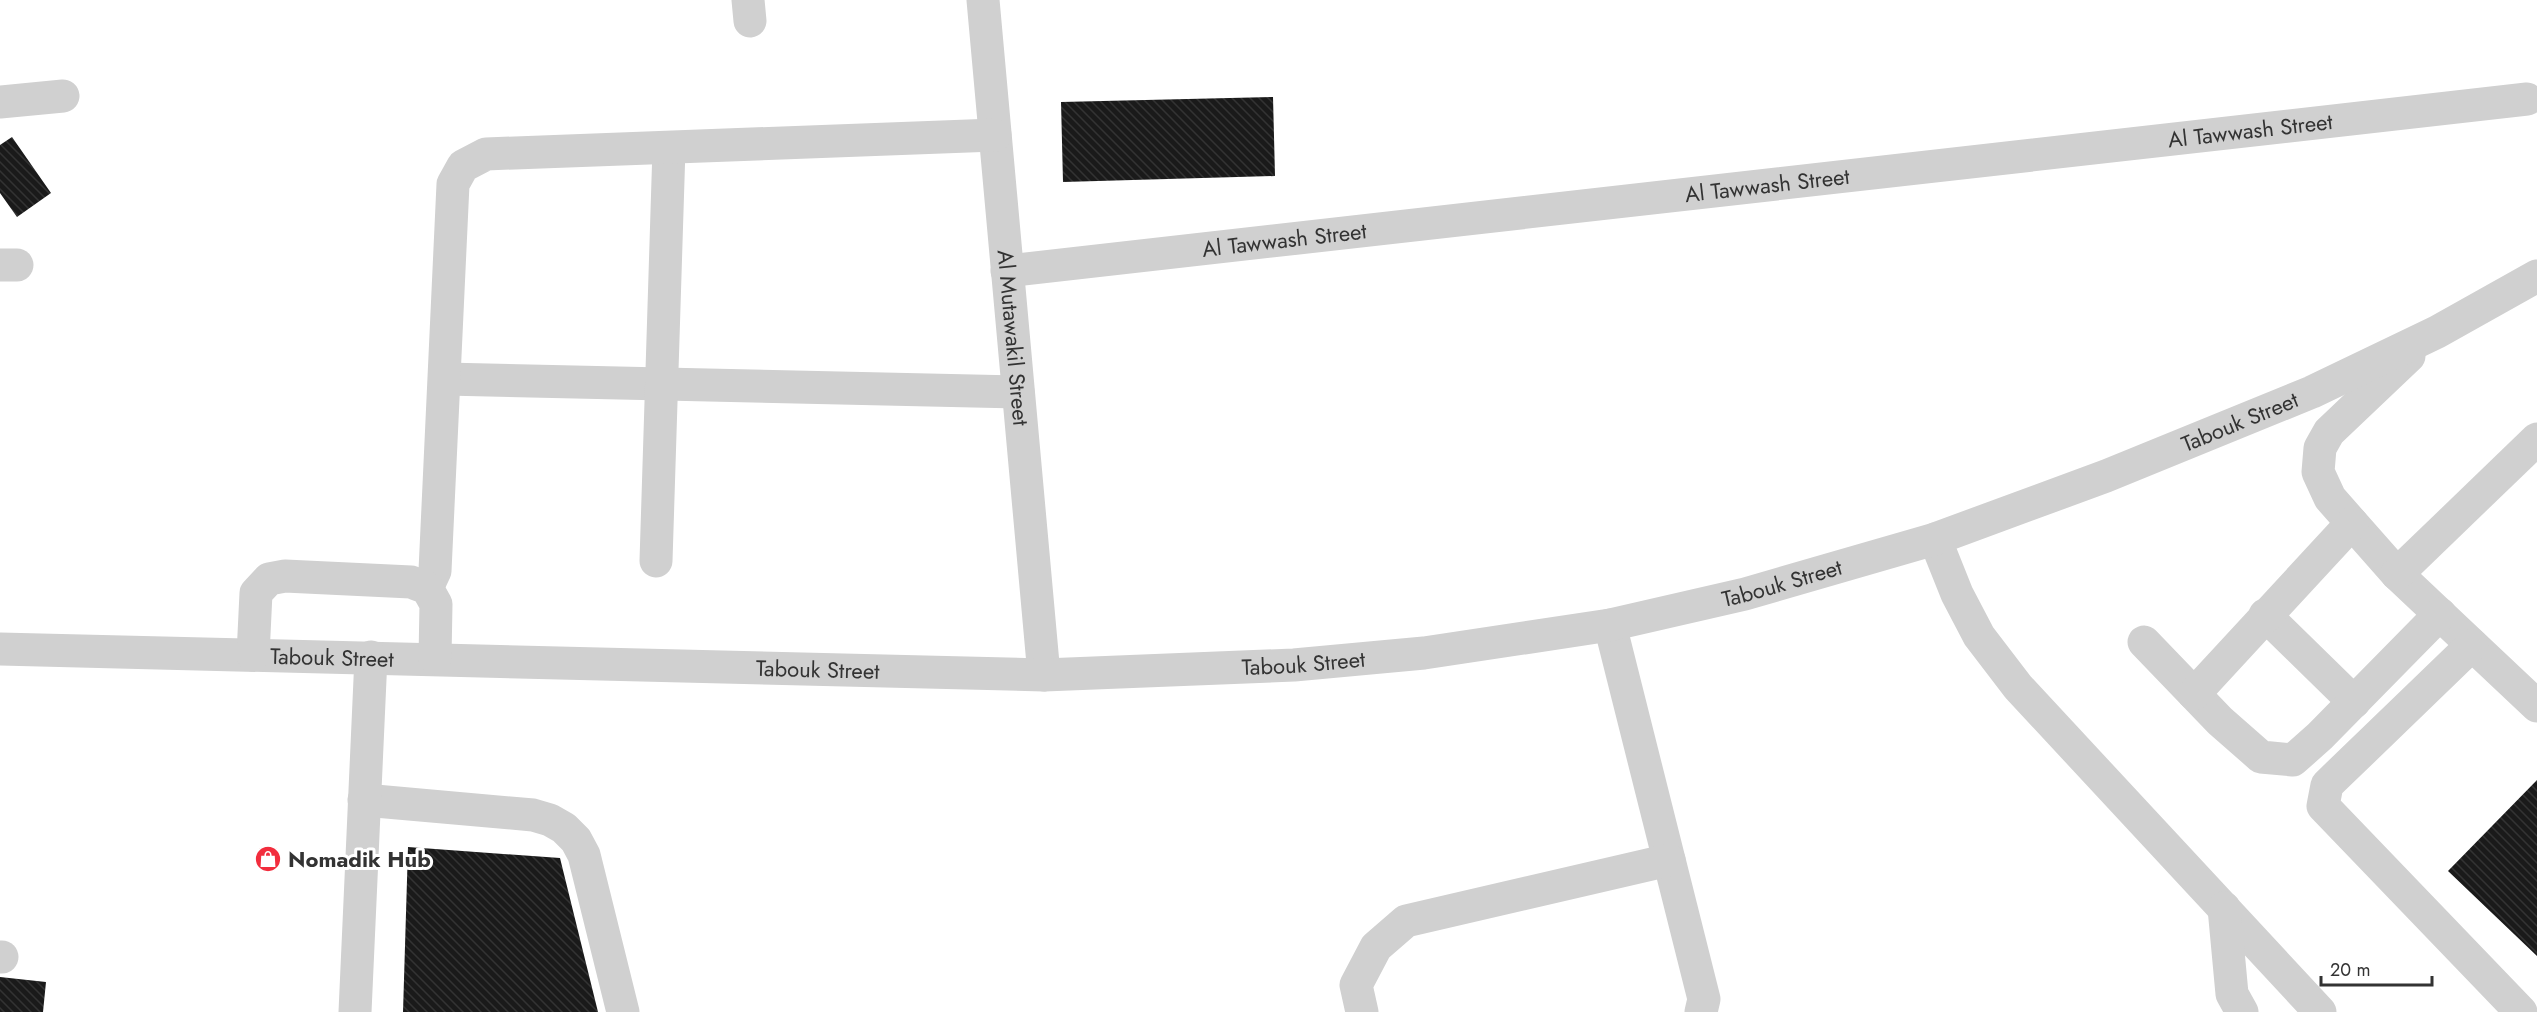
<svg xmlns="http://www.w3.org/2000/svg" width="2537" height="1012" font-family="Jost,sans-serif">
  <defs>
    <pattern id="building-back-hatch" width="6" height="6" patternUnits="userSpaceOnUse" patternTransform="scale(1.5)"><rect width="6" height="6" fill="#1a1a1a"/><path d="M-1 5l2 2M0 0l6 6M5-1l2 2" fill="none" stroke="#333"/></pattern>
  </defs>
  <rect width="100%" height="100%" fill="#fff"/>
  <!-- building -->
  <path fill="url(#building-back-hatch)" d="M 1273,97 L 1275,176 L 1063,182 L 1061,102 Z
    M 12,137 L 51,193 L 17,217 L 0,193 L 0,145 Z
    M 2537,780 L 2537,956 L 2448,871 Z
    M 408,847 L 560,858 L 598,1012 L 403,1012 Z
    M 0,977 L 46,982 L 43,1012 L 0,1012 Z"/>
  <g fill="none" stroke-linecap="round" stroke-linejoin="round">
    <!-- minor -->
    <g stroke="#d0d0d0" stroke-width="33">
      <path d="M 748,0 L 750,21"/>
      <path id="s1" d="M 983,0 L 1044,675"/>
      <path d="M 0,102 L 63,96"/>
      <path d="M 0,265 L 17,265"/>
      <path id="s2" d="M 1007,271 L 2527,99"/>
      <path d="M 2409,356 L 2329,432 L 2320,448 L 2318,472 L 2330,498 L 2397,574 L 2537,706"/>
      <path d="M 445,379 L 1018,392"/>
      <path d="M 1935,539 L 1957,594 L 1979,636 L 2018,687 L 2320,1012"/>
      <path d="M 656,561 L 669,148"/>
      <path d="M 2397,574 L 2537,439"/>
      <path d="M 427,588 L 435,571 L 453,184 L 463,166 L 486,154 L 995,135"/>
      <path d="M 2265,615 L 2354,702"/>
      <path d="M 1610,625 L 1704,999 L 1701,1012"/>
      <path d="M 2144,642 L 2220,721 L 2261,757 L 2293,760 L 2320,736 L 2440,614"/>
      <path d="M 2472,645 L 2327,785 L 2323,806 L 2521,1012"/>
      <path id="s3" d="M 0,649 L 1044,675 L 1294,665 L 1424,653 L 1610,625 L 1745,594 L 1935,539 L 2106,476 L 2312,392 L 2437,332 L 2537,276"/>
      <path d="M 253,655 L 256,593 L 269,579 L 285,576 L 411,582 L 427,588 L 436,604 L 435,658"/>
      <path d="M 2194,694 L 2352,523"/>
      <path d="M 364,800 L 533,815 L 550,820 L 564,828 L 576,840 L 584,855 L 623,1012"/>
      <path d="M 2224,908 L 2232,994 L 2242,1012"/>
      <path d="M 0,957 L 2,957"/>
      <path d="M 355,1012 L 371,657"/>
      <path d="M 1362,1012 L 1356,985 L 1376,947 L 1406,921 L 1669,860"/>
    </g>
  </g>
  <!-- icons -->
  <defs>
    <g id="shop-disc" transform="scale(1.35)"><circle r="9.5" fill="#f22d3d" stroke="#fff"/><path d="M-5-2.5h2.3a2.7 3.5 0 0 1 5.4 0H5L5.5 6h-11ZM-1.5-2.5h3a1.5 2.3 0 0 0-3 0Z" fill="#fff"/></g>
  </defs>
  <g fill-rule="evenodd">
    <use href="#shop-disc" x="268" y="859"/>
  </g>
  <g text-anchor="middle" stroke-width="6" stroke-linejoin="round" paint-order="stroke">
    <!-- street labels -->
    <g font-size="22" fill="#333" stroke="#fff">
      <text dy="8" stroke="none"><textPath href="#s2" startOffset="1251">Al Tawwash Street</textPath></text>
      <text dy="8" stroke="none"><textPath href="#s2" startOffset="765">Al Tawwash Street</textPath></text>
      <text dy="8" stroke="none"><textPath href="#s2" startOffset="279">Al Tawwash Street</textPath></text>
      <text dy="8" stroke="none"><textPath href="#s1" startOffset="339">Al Mutawakil Street</textPath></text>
      <text dy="8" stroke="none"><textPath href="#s3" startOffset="2276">Tabouk Street</textPath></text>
      <text dy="8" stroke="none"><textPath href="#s3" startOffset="1790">Tabouk Street</textPath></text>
      <text dy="8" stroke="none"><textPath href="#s3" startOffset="332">Tabouk Street</textPath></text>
      <text dy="8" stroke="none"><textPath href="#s3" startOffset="1304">Tabouk Street</textPath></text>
      <text dy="8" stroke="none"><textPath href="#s3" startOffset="818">Tabouk Street</textPath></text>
    </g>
    <!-- poi labels -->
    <g font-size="22" font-weight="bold" fill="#333" stroke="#fff" text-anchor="start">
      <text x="288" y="867">Nomadik Hub</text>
    </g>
  </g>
  <!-- scale -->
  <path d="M2321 976v9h111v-9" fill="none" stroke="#333333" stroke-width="3"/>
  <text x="2330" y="976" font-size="18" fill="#333333" stroke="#ffffff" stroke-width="4.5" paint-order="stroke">20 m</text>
</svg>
